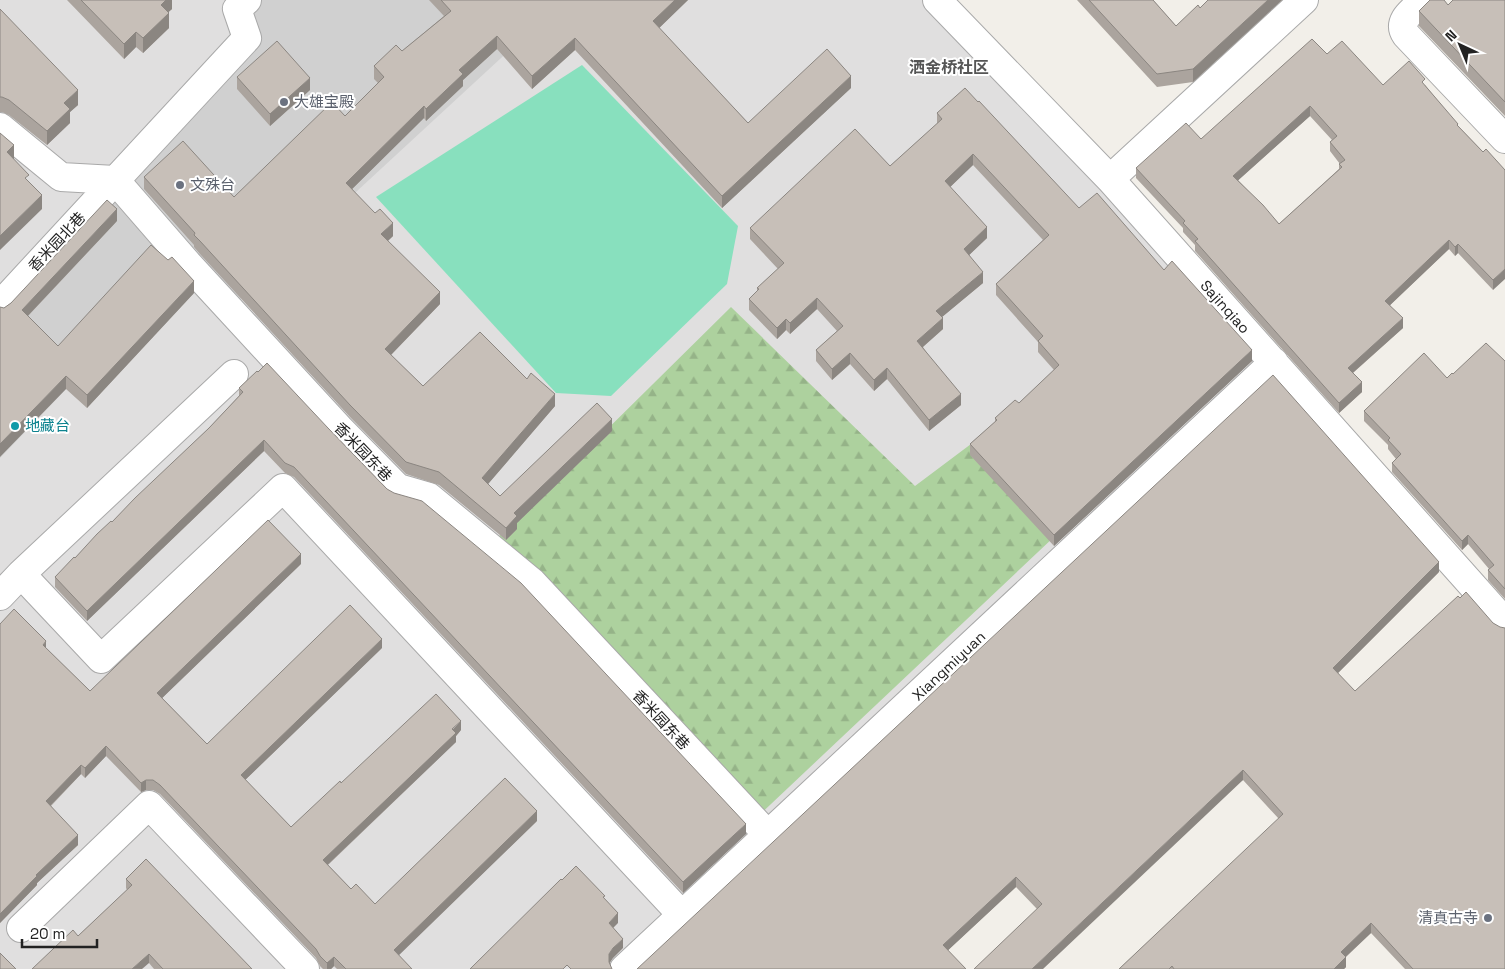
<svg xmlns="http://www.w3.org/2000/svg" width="1505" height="969" font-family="'Space Grotesk','Noto Sans SC',sans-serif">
  <defs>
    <pattern id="forest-firs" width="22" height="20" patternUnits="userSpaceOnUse" patternTransform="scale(1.25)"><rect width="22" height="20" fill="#add19e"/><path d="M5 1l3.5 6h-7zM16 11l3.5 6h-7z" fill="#95b388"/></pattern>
  </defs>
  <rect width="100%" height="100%" fill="#f2efe9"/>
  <!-- residential -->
  <path fill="#e0dfdf" d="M 0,0 L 922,0 L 1265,366 L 613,969 L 0,969 Z"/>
  <!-- religious -->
  <path fill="#d0d0d0" d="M 247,0 L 564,0 L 226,312 L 185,265 L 0,458 L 0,301 L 256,38 Z"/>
  <!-- forest -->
  <path fill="url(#forest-firs)" d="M 731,307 L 915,486 L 971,444 L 1055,536 L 753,821 L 496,539 Z"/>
  <!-- pitch -->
  <path fill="#88e0be" d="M 582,65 L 738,226 L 727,284 L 611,396 L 556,393 L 376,197 Z"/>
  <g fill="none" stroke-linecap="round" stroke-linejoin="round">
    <!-- minor casing -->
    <g stroke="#a9a9a9" stroke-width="30">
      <path id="minor" d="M 937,0 L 1110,179 L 1505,622
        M 1424,0 C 1414,10 1396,20 1406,35 L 1505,139
        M 0,127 L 61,177 L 115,180 L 188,264 L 339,428 L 398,488 L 429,497 L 532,582 L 768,835
        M 1110,179 L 1304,0
        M 0,305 L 247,38 L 237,9 L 247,0
        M 234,374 L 21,574 L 101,659 L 283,488 L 682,915
        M 0,596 L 21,574
        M 21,928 L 149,805 L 305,969
        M 624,969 L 1274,362"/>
    </g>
    <!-- minor -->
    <use href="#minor" stroke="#fff" stroke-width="28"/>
  </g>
  <!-- wall -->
  <path fill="#aba49e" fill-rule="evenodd" d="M 67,0 L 172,0 L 172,9 L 168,12 L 169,28 L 143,53 L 136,47 L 124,59 Z
    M 429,0 L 688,0 L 659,28 L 748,123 L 851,88 L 722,208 L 575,50 L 532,89 L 497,49 L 463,80 L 463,86 L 426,121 L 424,118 L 352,189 L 393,236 L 388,241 L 440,304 L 391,355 L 423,386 L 555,406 L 488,484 L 500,496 L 612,431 L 517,523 L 517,529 L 506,540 L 439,485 L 406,474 L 350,417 L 200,254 L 194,247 L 194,245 L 144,189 L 144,177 L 234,197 L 345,116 L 378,83 L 374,79 L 374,66 L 402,51 L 444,16 Z
    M 1077,0 L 1153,0 L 1176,26 L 1200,8 L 1208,0 L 1282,0 L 1193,82 L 1157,87 Z
    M 1505,0 L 1505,116 L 1419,26 L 1419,11 Z
    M 0,9 L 78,105 L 70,112 L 70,123 L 47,145 L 9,115 L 2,112 L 0,112 Z
    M 1327,54 L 1383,85 L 1425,85 L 1458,126 L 1483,152 L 1505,170 L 1493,290 L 1458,253 L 1455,256 L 1449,249 L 1390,305 L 1403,328 L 1353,373 L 1362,392 L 1339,413 L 1195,251 L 1195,245 L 1183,232 L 1183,228 L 1136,178 L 1136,168 L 1201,139 ZM 1310,116 L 1332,140 L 1330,142 L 1330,151 L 1340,164 L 1339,164 L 1339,169 L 1279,224 L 1238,180 Z
    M 237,77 L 310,90 L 270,126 L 237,89 Z
    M 937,113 L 1079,208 L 1164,270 L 1252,361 L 1054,546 L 970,455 L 970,444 L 995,422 L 995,418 L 1019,403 L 1054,370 L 1038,352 L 1038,342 L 996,295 L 996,284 L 1043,240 L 973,165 L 950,187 L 987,238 L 969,255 L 983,283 L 942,317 L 943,329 L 923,347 L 961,405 L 929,431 L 887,379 L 874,391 L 850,364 L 832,380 L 816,361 L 816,350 L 837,331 L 817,309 L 790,334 L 786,330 L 777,339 L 749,310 L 749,299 L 757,291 L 757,288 L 778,269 L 750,239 L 750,228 L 890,166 L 937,124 Z
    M 117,221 L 28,316 L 58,346 L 194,293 L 87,408 L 66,389 L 4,308 L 11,303 Z
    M 1505,361 L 1505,599 L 1488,580 L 1488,570 L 1489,569 L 1468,544 L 1462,550 L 1392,472 L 1392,463 L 1396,459 L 1388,449 L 1388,445 L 1364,421 L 1364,411 L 1447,378 L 1453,374 Z
    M 239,388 L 328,428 L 387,489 L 746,834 L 683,893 L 294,477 L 285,473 L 264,451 L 87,621 L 55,587 L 55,577 L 209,428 L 239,396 Z
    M 301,564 L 162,698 L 207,744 L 382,648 L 245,780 L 291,827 L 341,783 L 461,730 L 456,736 L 456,742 L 328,865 L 351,889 L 375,904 L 537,821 L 398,955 L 412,969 L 337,969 L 334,966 L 331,969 L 323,969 L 320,966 L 316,958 L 160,794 L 153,790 L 146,790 L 141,792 L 106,756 L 85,778 L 81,774 L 51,806 L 78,845 L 37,883 L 37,885 L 0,923 L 46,648 L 90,691 Z
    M 1439,572 L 1338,673 L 1505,969 L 1405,969 L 1371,933 L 1346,957 L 1346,967 L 1344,969 L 1119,969 L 1279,819 L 1243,780 L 1037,909 L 1016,887 L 948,950 L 637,969 Z
    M 126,879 L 252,969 L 154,969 L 149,963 L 78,936 L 127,890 L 126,888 Z"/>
  <!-- shaded-wall -->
  <path fill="#8b8681" d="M 166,0 L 172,0 L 172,9 L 161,19 L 161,5 Z
    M 675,0 L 688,0 L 653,34 L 653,21 Z
    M 1268,0 L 1282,0 L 1193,82 L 1193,69 Z
    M 169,13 L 169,28 L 143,53 L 143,38 Z
    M 136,32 L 136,47 L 124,59 L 124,44 Z
    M 497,36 L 497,49 L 463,80 L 463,86 L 426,121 L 426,109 L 459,70 Z
    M 575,38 L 575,50 L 532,89 L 532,76 Z
    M 851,76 L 851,88 L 722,208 L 722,196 Z
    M 310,78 L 310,90 L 270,126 L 270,114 Z
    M 78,90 L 78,105 L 70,112 L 70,123 L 47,145 L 47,131 L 64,103 Z
    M 424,106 L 424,118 L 346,195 L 346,183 Z
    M 1310,106 L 1310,116 L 1233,185 L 1233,176 Z
    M 14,145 L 14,159 L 7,167 L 7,152 Z
    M 973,154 L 973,165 L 945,192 L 945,181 Z
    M 42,195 L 42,209 L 0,250 L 0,236 Z
    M 117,209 L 117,221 L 22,322 L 22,310 Z
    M 393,223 L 393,236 L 381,247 L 381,234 Z
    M 987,227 L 987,238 L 964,260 L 964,249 Z
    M 1449,240 L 1449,249 L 1385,310 L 1385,301 Z
    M 1458,244 L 1458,253 L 1455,256 L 1455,247 Z
    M 1505,269 L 1505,279 L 1493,290 L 1493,280 Z
    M 983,272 L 983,283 L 936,322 L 936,311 Z
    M 194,281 L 194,293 L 87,408 L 87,395 Z
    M 440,292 L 440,304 L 385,361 L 385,349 Z
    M 817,298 L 817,309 L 790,334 L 790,323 Z
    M 943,318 L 943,329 L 917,352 L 917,341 Z
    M 1403,318 L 1403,328 L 1348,377 L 1348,368 Z
    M 786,319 L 786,330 L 777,339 L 777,328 Z
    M 1252,350 L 1252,361 L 1054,546 L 1054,535 Z
    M 850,353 L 850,364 L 832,380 L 832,369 Z
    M 887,368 L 887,379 L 874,391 L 874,380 Z
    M 66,376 L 66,389 L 0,457 L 0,444 Z
    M 1362,382 L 1362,392 L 1339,413 L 1339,403 Z
    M 555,394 L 555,406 L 482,491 L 482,478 Z
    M 961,394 L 961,405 L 929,431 L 929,420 Z
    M 612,419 L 612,431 L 517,523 L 517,529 L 506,540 L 506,528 L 514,513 Z
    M 264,440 L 264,451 L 87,621 L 87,611 Z
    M 1468,535 L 1468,544 L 1462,550 L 1462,541 Z
    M 301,554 L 301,564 L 157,703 L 157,693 Z
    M 1439,562 L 1439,572 L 1333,678 L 1333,668 Z
    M 382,639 L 382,648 L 241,784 L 241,775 Z
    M 46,641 L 46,651 L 43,645 Z
    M 461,721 L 461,730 L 456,736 L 456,742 L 323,869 L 323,860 Z
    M 106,746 L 106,756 L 85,778 L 85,768 Z
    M 81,765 L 81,774 L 46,810 L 46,801 Z
    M 1243,770 L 1243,780 L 1043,969 L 1032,969 Z
    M 146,780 L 146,790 L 141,792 L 141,783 Z
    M 537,811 L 537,821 L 394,960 L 394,950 Z
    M 746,824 L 746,834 L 683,893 L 683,882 Z
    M 78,835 L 78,845 L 37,883 L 37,885 L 0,923 L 0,914 L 36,875 Z
    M 1016,877 L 1016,887 L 943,955 L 943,945 Z
    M 618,913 L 618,923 L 609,932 L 609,923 Z
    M 1371,923 L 1371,933 L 1341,961 L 1341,952 Z
    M 623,939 L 623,948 L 613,958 L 609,964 L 609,969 L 609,954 L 613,948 Z
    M 149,954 L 149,963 L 142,969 L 132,969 Z
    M 334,957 L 334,966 L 331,969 L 327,969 L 327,963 Z
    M 1346,957 L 1346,967 L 1344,969 L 1334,969 Z"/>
  <!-- building -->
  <path fill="#c7bfb8" stroke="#8b8681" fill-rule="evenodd" d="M 81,0 L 166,0 L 161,5 L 169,13 L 143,38 L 136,32 L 124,44 Z
    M 441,0 L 675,0 L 653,21 L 748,123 L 827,49 L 851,76 L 722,196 L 575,38 L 532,76 L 497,36 L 459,70 L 463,74 L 426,109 L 424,106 L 346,183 L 375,213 L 380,209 L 393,223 L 381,234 L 440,292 L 385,349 L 423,386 L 480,332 L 527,379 L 531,373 L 555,394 L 482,478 L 500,496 L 597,403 L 612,419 L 514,513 L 517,516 L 506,528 L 439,472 L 406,462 L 350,405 L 200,241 L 194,235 L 195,233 L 144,177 L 183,141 L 234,197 L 332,102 L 345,116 L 384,77 L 374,66 L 396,45 L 402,51 L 451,11 Z
    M 1089,0 L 1153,0 L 1176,26 L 1198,5 L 1200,8 L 1208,0 L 1268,0 L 1193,69 L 1157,74 Z
    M 1430,0 L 1444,0 L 1448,5 L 1453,0 L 1505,0 L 1505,102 L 1419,11 Z
    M 0,9 L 78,90 L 64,103 L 70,109 L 47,131 L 9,100 L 2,97 L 0,97 Z
    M 1312,39 L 1327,54 L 1342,41 L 1383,85 L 1409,61 L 1425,79 L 1422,82 L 1458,124 L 1457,125 L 1483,152 L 1486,149 L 1505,170 L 1505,269 L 1493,280 L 1458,244 L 1455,247 L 1449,240 L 1385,301 L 1403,318 L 1348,368 L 1362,382 L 1339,403 L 1195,241 L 1198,239 L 1183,223 L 1185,221 L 1136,168 L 1186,123 L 1201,139 ZM 1310,106 L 1337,136 L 1330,142 L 1345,160 L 1339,164 L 1342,167 L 1279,224 L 1263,205 L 1233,176 Z
    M 277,41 L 310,78 L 270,114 L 237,77 Z
    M 965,88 L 978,102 L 979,101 L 1079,208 L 1097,193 L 1164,270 L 1172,261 L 1252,350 L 1054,535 L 970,444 L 997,420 L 995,418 L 1015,400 L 1019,403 L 1059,365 L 1038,341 L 1043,336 L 996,284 L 1049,235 L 973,154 L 945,181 L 987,227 L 964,249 L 983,272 L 936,311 L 943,318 L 917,341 L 961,394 L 929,420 L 887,368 L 874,380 L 850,353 L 832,369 L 816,350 L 843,326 L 817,298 L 790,323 L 786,319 L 777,328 L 749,299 L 759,289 L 757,288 L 784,263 L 750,228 L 855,129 L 890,166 L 942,119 L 937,113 Z
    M 0,133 L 14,145 L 7,152 L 29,175 L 25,178 L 42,195 L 0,236 Z
    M 107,200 L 117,209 L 22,310 L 58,346 L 151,245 L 168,260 L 172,257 L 194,281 L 87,395 L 66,376 L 0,444 L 0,307 L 4,308 L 11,303 Z
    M 1486,343 L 1505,361 L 1505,589 L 1488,570 L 1494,565 L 1468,535 L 1462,541 L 1392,463 L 1401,454 L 1388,440 L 1390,438 L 1364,411 L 1424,353 L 1447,378 L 1452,373 L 1453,374 Z
    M 267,363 L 328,428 L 387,489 L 394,493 L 422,501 L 521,583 L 746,824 L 683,882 L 294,467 L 285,463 L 264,440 L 87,611 L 55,577 L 74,557 L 75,558 L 97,534 L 111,521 L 112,522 L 135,498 L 209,428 L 243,392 L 239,388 L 257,371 L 258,372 Z
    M 1273,375 L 1439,562 L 1333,668 L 1355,691 L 1458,596 L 1460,598 L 1466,592 L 1493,623 L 1500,627 L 1505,628 L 1505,969 L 1413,969 L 1371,923 L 1341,952 L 1346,957 L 1334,969 L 1174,969 L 1172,966 L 1169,969 L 1119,969 L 1283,814 L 1243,770 L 1032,969 L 974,969 L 1042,904 L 1016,877 L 943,945 L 966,969 L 637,969 Z
    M 268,520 L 301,554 L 157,693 L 207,744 L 350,605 L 382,639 L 241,775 L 291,827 L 340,781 L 341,783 L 436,694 L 461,721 L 452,729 L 456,733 L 323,860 L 351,889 L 356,884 L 375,904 L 505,778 L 537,811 L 394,950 L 412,969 L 346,969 L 334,957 L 327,963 L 320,956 L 316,949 L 160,785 L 153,780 L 146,780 L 141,783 L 106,746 L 85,768 L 81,765 L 46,801 L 78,835 L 36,875 L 37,876 L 0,914 L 0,624 L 14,609 L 46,641 L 43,645 L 90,691 Z
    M 146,859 L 252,969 L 163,969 L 149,954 L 132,969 L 32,969 L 73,930 L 78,936 L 132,885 L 126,879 Z
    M 576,866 L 605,896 L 603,897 L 618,913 L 609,923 L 623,939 L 613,948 L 609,954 L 609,962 L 612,969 L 571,969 L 567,965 L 563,969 L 470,969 L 561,879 L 562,880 Z
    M 0,953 L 16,969 L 0,969 Z"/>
  <!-- markers -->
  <g fill="#6b7280" stroke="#fff" stroke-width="2">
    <circle cx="284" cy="102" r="5"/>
    <circle cx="180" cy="185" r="5"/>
    <circle cx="1488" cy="918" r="5"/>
  </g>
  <circle fill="#0f9aa8" stroke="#fff" stroke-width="2" cx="15" cy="426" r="5"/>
  <g text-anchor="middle" stroke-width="4" stroke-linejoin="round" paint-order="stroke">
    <!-- worship labels -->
    <g font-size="15" fill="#5b616d" stroke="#fff" text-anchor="start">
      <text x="294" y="107">大雄宝殿</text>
      <text x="190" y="190">文殊台</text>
      <text x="1478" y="923" text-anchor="end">清真古寺</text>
    </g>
    <!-- street labels -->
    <g font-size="15" fill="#222" stroke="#fff">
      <text transform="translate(57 242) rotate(-47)" y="5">香米园北巷</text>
      <text transform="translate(1225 307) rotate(48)" y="5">Sajinqiao</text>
      <text transform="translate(363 452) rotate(46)" y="5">香米园东巷</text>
      <text transform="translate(949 666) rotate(-43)" y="5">Xiangmiyuan</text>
      <text transform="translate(661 720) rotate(47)" y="5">香米园东巷</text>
    </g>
    <!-- culture labels -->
    <g font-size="15" fill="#0d838f" stroke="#fff" text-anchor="start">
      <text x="25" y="431">地藏台</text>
    </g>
    <!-- neighbourhood labels -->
    <g font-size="16" font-weight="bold" fill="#555" stroke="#fff">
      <text x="949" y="73">洒金桥社区</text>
    </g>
  </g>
  <!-- north arrow -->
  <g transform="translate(1460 45) rotate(316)" stroke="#ffffff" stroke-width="4" paint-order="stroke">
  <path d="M0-4L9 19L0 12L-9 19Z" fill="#222222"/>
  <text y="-8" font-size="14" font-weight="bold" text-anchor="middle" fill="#222222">N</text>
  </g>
  <!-- scale -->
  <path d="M22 939v8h75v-8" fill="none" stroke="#222222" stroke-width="2.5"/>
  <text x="30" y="939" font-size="15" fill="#222222" stroke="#ffffff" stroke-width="4" paint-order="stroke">20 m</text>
</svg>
